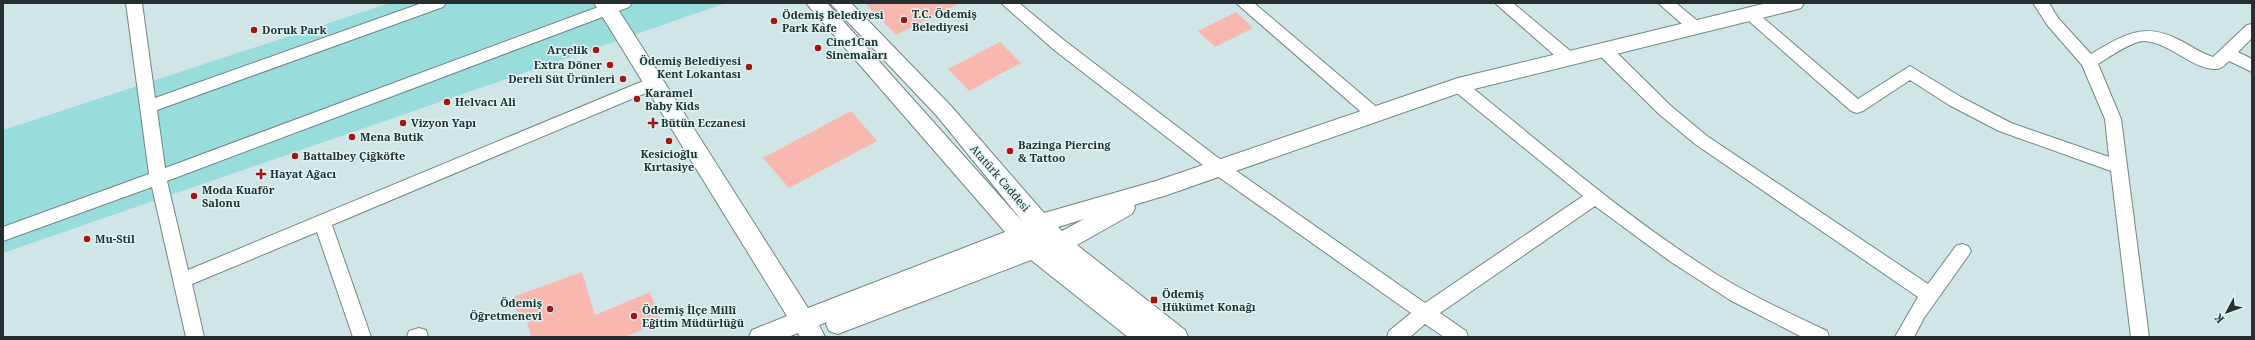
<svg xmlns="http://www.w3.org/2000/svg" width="2255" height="340" font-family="'Noto Serif',serif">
  <rect width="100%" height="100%" fill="#d0e6e6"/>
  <!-- green -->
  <path fill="#98dddb" d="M 390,3 L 726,3 L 3,253 L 3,130 Z"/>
  <!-- building -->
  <path fill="#f8b8af" d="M 865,3 L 960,3 L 896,35 Z
    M 1236,12 L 1253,28 L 1215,47 L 1198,31 Z
    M 1000,42 L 1021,63 L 969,91 L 948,69 Z
    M 851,111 L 877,141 L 789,188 L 763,158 Z
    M 582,272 L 595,315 L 650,292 L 661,322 L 625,337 L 531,337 L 526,317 L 519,320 L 513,297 Z"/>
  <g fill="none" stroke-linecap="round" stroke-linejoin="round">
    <!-- street casing -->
    <g stroke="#718685" stroke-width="2">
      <path id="street" d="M 126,3 L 142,3 L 155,98 L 422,3 L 446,3 L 443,7 L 157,110 L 165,168 L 609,3 L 632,3 L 629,7 L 167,181 L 188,270 L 648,79 L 654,77 L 660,79 L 662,83 L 660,87 L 332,225 L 371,337 L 353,337 L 317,232 L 192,284 L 204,337 L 186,337 L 152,187 L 3,241 L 3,227 L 149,174 Z
        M 1001,3 L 1019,3 L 1065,41 L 1225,163 L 1425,303 L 1583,196 L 1452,89 L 1450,85 L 1452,81 L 1458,79 L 1464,81 C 1547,148 1626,217 1716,274 C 1752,296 1789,313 1827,331 L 1829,337 L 1802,337 L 1730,300 L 1671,262 L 1595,206 L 1440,313 L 1466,331 L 1468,337 L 1444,337 L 1425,324 L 1410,337 L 1387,337 L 1389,331 L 1411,313 L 1213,173 L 1053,49 Z
        M 1236,3 L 1254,3 L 1380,110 L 1382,114 L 1380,118 L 1374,120 L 1368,118 Z
        M 1495,3 L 1513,3 L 1574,54 L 1576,58 L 1574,62 L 1568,64 L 1562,62 Z
        M 1658,3 L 1676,3 L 1700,23 L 1703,27 L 1700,31 L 1690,31 Z
        M 2033,3 L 2049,3 L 2058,18 L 2091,54 C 2121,37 2142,21 2177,39 C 2190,45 2200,53 2213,57 L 2247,25 L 2252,24 L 2252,38 L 2238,52 L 2252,59 L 2252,72 L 2229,61 C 2225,64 2222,69 2216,69 C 2194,70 2170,43 2145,41 C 2133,40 2108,58 2098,64 L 2121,119 L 2149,337 L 2131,337 L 2111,171 L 1999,131 L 1949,105 L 1910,80 L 1863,111 L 1857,113 L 1851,111 L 1741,14 L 1744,10 L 1754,10 L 1858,99 L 1910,66 L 1961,97 L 2011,123 L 2109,157 L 2105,119 L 2082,65 L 2048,26 Z
        M 1603,44 L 1609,45 L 1671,106 L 1707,136 L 1928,284 L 1956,246 L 1962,244 L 1968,246 L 1971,251 L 1968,256 L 1924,318 L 1914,337 L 1895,337 L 1918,297 L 1695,144 L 1659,114 L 1597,53 L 1595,49 L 1597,45 Z
        M 419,328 L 426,330 L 428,337 L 407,337 L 409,331 Z"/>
    </g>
    <!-- secondary casing -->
    <g stroke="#718685" stroke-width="2">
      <path id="secondary" d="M 594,3 L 614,3 L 808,308 L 1005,232 L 806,3 L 827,3 L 1023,222 L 937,116 L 830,3 L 851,3 L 951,106 L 1044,213 L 1156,181 L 1458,78 L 1767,3 L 1804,3 L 1801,8 L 1794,10 L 1462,92 L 1167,195 L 1134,205 L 1135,208 L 1132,214 L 1077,245 L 1185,330 L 1188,337 L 1128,337 L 1031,260 L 838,334 L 829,331 L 826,324 L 827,322 L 819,325 L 825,337 L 800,337 L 798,333 L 788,337 L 749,337 L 752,330 L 787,316 ZM 1084,219 L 1062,231 L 1058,227 Z"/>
    </g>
    <!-- street -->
    <use href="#street" fill="#fff" fill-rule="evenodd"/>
    <!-- secondary -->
    <use href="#secondary" fill="#fff" fill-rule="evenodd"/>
  </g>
  <!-- markers -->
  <g fill="#a71311" stroke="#ddf4f3" stroke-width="1.5">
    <circle cx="904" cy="20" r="4"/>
    <circle cx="774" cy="21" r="4"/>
    <circle cx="254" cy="30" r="4"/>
    <circle cx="818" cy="48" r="4"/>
    <circle cx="596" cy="50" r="4"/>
    <circle cx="610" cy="65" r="4"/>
    <circle cx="749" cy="67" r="4"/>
    <circle cx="623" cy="79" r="4"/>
    <circle cx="637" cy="99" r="4"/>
    <circle cx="447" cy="102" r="4"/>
    <circle cx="403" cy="123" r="4"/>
    <path d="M651 117h4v4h4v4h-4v4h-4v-4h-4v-4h4z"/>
    <circle cx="352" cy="137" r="4"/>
    <circle cx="669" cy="141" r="4"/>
    <circle cx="1010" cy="151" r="4"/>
    <circle cx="295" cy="156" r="4"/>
    <path d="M259 168h4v4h4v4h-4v4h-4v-4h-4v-4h4z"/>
    <circle cx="194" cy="196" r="4"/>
    <circle cx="87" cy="239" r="4"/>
    <rect x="1150" y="296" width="8" height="8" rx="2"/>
    <circle cx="550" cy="309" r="4"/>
    <circle cx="634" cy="316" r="4"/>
  </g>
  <g text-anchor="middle" stroke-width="3" stroke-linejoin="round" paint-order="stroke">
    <!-- poi labels -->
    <g font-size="11" font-weight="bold" fill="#262f2f" stroke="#ddf4f3" text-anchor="start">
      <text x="912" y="18">T.C. Ödemiş<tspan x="912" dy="13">Belediyesi</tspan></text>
      <text x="782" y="19">Ödemiş Belediyesi<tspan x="782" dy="13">Park Kafe</tspan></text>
      <text x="262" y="34">Doruk Park</text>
      <text x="826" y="46">Cine1Can<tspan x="826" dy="13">Sinemaları</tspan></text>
      <text x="588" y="54" text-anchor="end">Arçelik</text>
      <text x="741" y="65" text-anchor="end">Ödemiş Belediyesi<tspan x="741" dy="13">Kent Lokantası</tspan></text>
      <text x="602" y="69" text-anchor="end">Extra Döner</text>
      <text x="615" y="83" text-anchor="end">Dereli Süt Ürünleri</text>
      <text x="645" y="97">Karamel<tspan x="645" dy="13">Baby Kids</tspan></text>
      <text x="455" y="106">Helvacı Ali</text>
      <text x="411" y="127">Vizyon Yapı</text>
      <text x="661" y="127">Bütün Eczanesi</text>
      <text x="360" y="141">Mena Butik</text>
      <text x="1018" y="149">Bazinga Piercing<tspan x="1018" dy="13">&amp; Tattoo</tspan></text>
      <text x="669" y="158" text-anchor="middle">Kesicioğlu<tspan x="669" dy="13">Kırtasiye</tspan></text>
      <text x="303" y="160">Battalbey Çiğköfte</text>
      <text x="270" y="178">Hayat Ağacı</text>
      <text x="202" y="194">Moda Kuaför<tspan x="202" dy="13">Salonu</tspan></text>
      <text x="95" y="243">Mu-Stil</text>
      <text x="1162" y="298">Ödemiş<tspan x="1162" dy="13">Hükümet Konağı</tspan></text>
      <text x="542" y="307" text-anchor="end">Ödemiş<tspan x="542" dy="13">Öğretmenevi</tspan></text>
      <text x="642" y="314">Ödemiş İlçe Millî<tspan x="642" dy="13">Eğitim Müdürlüğü</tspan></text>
    </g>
    <!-- street labels -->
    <g font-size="11" fill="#262f2f" stroke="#ddf4f3">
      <text transform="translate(1000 178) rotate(49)" y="4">Atatürk Caddesi</text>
    </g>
  </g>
  <!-- border -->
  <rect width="2255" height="340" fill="none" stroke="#262f2f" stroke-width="8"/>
  <!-- north arrow -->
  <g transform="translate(2227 312) rotate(229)" stroke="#ddf4f3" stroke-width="3" paint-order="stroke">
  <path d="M0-3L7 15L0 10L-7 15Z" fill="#262f2f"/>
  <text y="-6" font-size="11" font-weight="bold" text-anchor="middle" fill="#262f2f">K</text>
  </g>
</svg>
